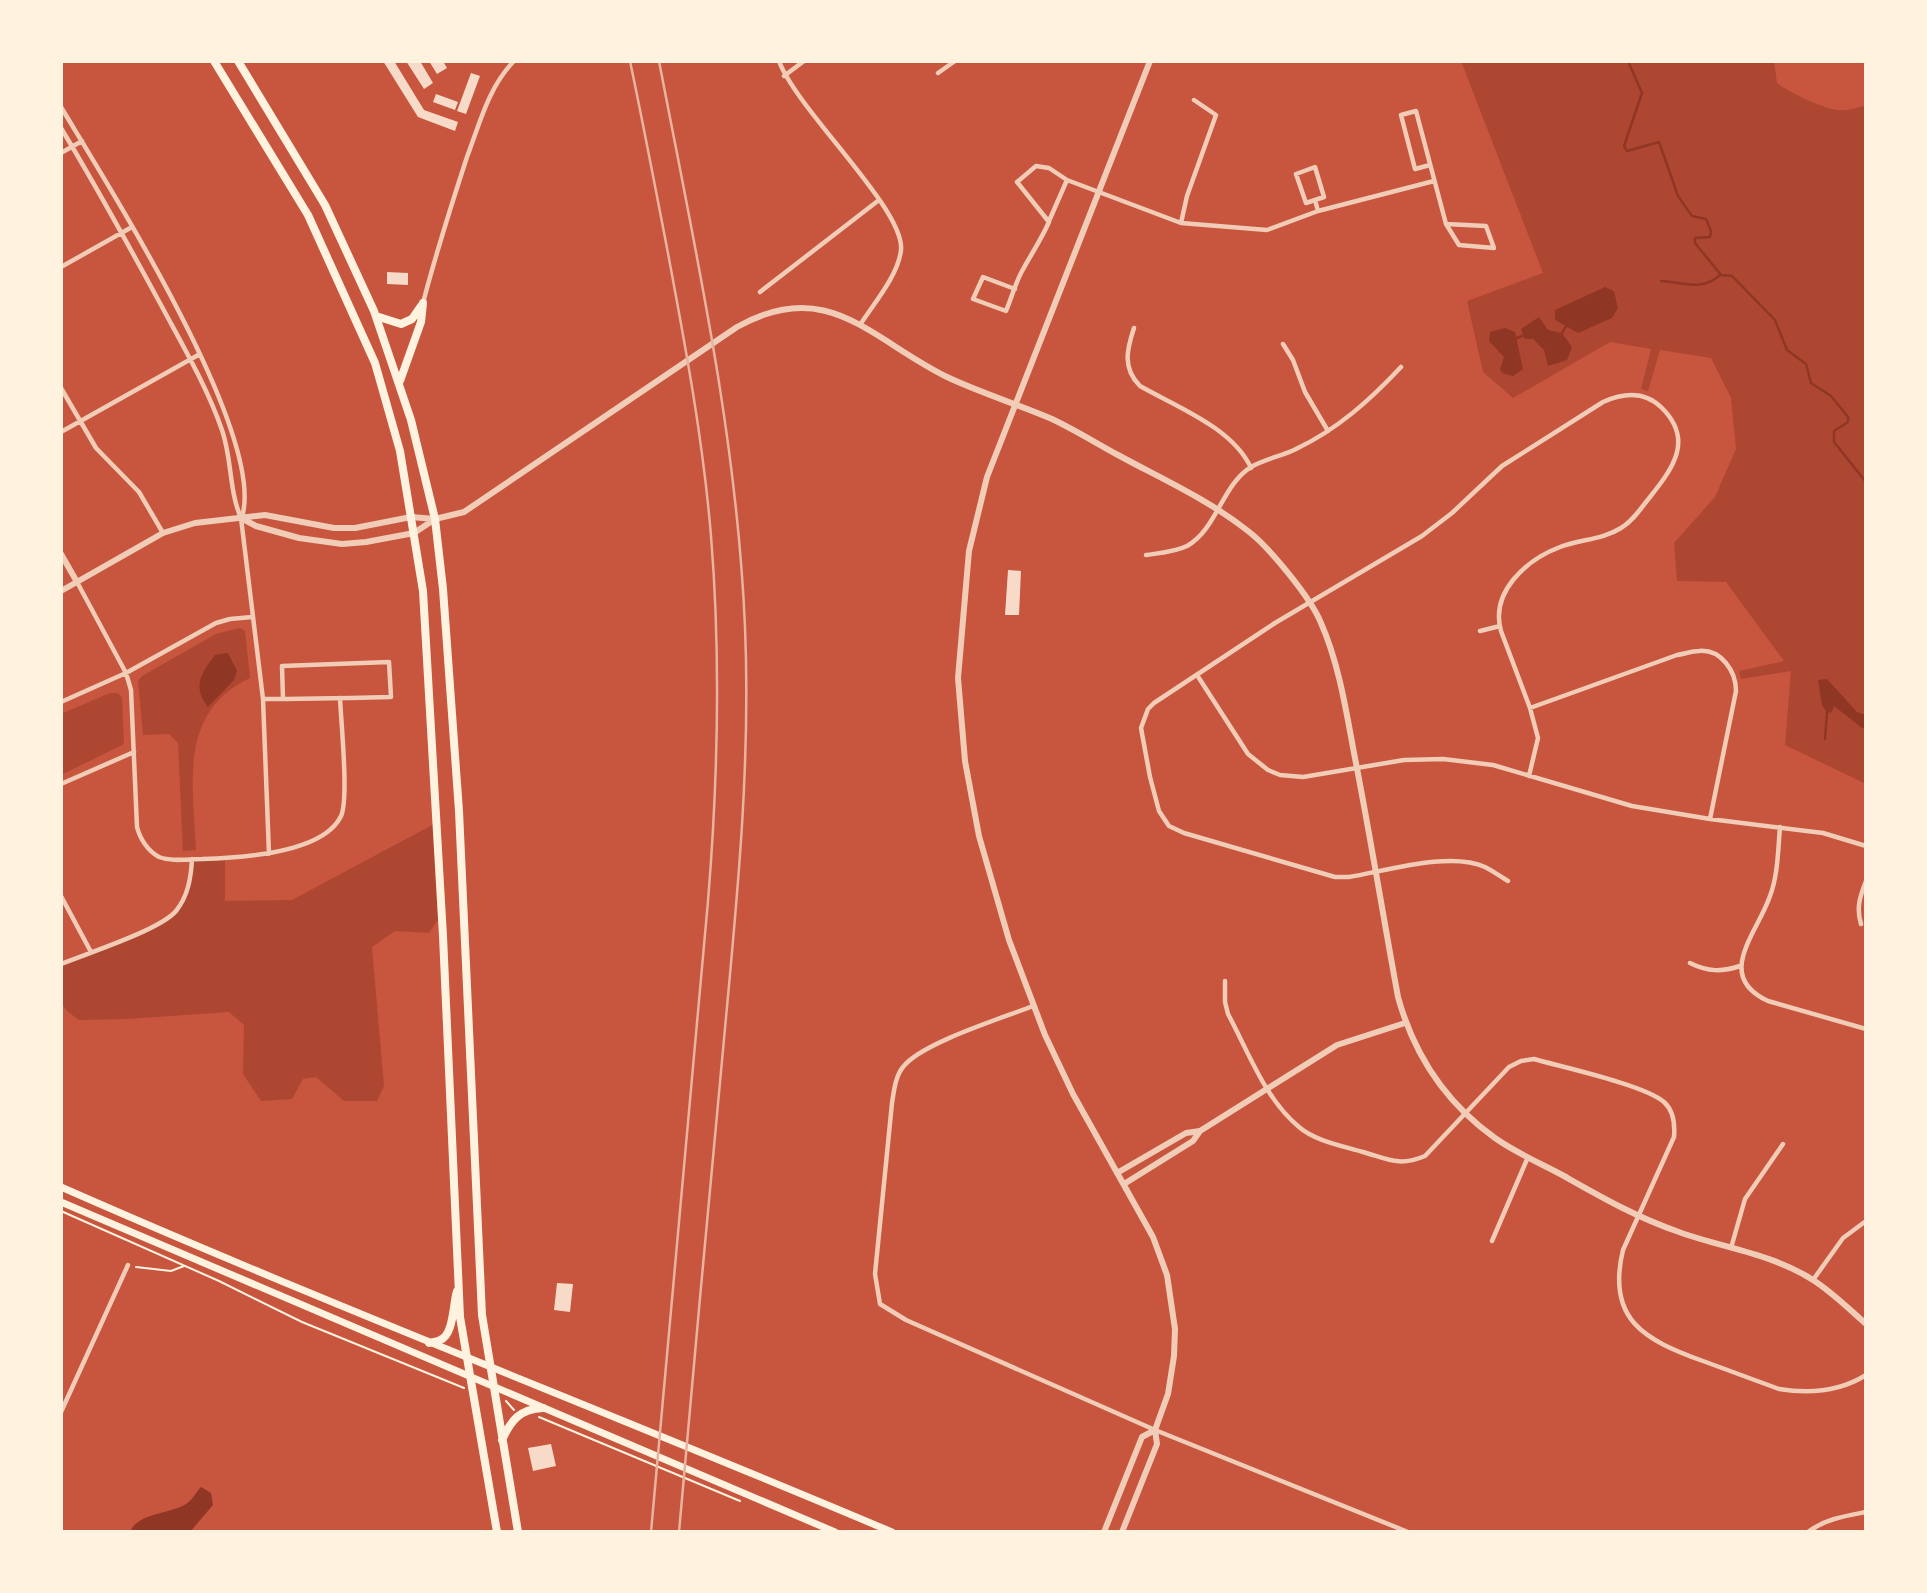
<svg xmlns="http://www.w3.org/2000/svg" width="1927" height="1593" font-family="Raleway,sans-serif">
  <rect width="100%" height="100%" fill="#c8553d"/>
  <!-- green -->
  <path fill="#ae4732" d="M 1461,61 L 1774,61 L 1777,83 C 1788,92 1824,109 1838,110 C 1848,111 1857,108 1866,105 L 1866,784 L 1785,745 L 1791,671 L 1741,679 L 1739,671 L 1784,661 L 1726,582 L 1677,581 L 1674,543 L 1715,497 L 1736,449 L 1731,398 L 1711,358 L 1660,350 L 1648,391 L 1641,389 L 1651,349 L 1610,342 L 1513,398 L 1483,372 L 1467,301 L 1543,273 Z
    M 240,628 L 245,631 L 250,678 C 178,712 193,784 196,850 L 183,851 L 178,743 L 169,734 L 143,735 L 138,681 L 142,676 L 216,634 Z
    M 110,693 L 118,693 L 122,698 L 124,744 L 61,775 L 61,714 Z
    M 434,824 L 442,921 L 437,921 L 429,933 L 395,931 L 372,947 L 384,1086 L 377,1101 L 344,1101 L 316,1077 L 303,1079 L 292,1099 L 261,1101 L 243,1074 L 244,1025 L 229,1012 L 127,1019 L 79,1020 L 67,1011 L 61,1003 L 61,964 C 93,952 172,928 184,897 C 189,885 190,871 192,859 L 225,858 L 225,901 L 292,900 Z"/>
  <!-- water -->
  <path fill="#8f3625" d="M 1605,287 L 1614,291 L 1618,308 L 1612,318 L 1578,333 L 1555,320 L 1555,310 Z
    M 1539,317 L 1548,330 L 1562,333 L 1572,347 L 1567,360 L 1548,366 L 1544,350 L 1533,339 L 1525,339 L 1521,329 Z
    M 1505,328 L 1515,332 L 1523,369 L 1513,376 L 1502,373 L 1500,369 L 1504,357 L 1489,341 L 1490,332 Z
    M 228,653 L 237,671 L 234,680 L 208,707 C 192,687 201,673 215,655 Z
    M 1827,679 L 1857,712 L 1866,715 L 1866,728 L 1862,728 L 1834,706 L 1832,712 L 1827,713 L 1822,705 L 1818,680 Z
    M 201,1487 L 211,1493 L 213,1505 L 190,1532 L 130,1532 C 137,1513 170,1514 186,1504 C 192,1501 196,1492 201,1487 Z"/>
  <g fill="none" stroke-linecap="round" stroke-linejoin="round">
    <!-- stream -->
    <path stroke="#8f3625" stroke-width="2.5" d="M 1628,61 L 1642,93 L 1624,146 L 1627,151 L 1659,142 L 1678,196 L 1692,216 L 1706,219 L 1711,231 L 1710,237 L 1695,238 L 1695,243 L 1721,275 L 1732,276 L 1775,320 L 1787,350 L 1806,364 L 1811,383 L 1831,396 L 1848,417 L 1848,422 L 1834,431 L 1834,442 L 1866,482
      M 1661,281 C 1684,282 1701,292 1720,275
      M 1562,333 L 1566,326
      M 1517,338 L 1525,335
      M 1825,739 L 1827,713"/>
  </g>
  <!-- building -->
  <path fill="#f7dbc8" d="M 383,61 L 394,61 L 424,110 L 458,122 L 455,131 L 418,117 Z
    M 406,61 L 420,61 L 433,83 L 424,89 Z
    M 429,61 L 443,61 L 447,68 L 437,74 Z
    M 471,73 L 480,76 L 466,114 L 457,111 Z
    M 436,94 L 458,102 L 455,110 L 433,102 Z
    M 387,272 L 408,273 L 408,285 L 387,284 Z
    M 1008,570 L 1021,571 L 1019,615 L 1005,615 Z
    M 557,1283 L 573,1284 L 570,1312 L 554,1310 Z
    M 551,1444 L 556,1466 L 533,1471 L 528,1448 Z"/>
  <g fill="none" stroke-linecap="round" stroke-linejoin="round">
    <!-- path -->
    <path stroke="#fff3e0" stroke-width="2" d="M 61,1211 L 219,1281 L 302,1322 L 464,1388
      M 136,1267 L 171,1271 L 184,1266
      M 506,1401 L 514,1410
      M 539,1417 L 740,1501"/>
    <!-- minor -->
    <path stroke="#f1ccb7" stroke-width="4.5" d="M 779,61 C 797,110 905,209 901,250 C 898,276 874,303 860,325
      M 938,73 L 955,61
      M 784,76 L 804,61
      M 61,107 C 107,184 267,435 242,517
      M 61,128 C 96,186 129,246 161,305 C 183,346 207,387 222,430 C 232,459 229,491 241,518 L 263,699 L 269,854
      M 61,153 L 82,141
      M 1430,165 L 1415,169 L 1401,115 L 1416,111 L 1446,224 L 1459,245 L 1494,248 L 1486,226 L 1446,224
      M 1315,200 L 1306,203 L 1296,174 L 1315,167 L 1324,197 L 1315,200 L 1318,211
      M 1049,221 L 1067,180
      M 1181,223 L 1187,196 L 1216,115 L 1194,100
      M 61,267 L 132,227
      M 1015,289 L 983,277 L 973,299 L 1006,311 C 1011,299 1015,285 1021,273 C 1030,256 1041,240 1049,222 L 1017,182 L 1036,166 L 1049,168 L 1067,180 L 1181,223 L 1267,230 L 1318,211 L 1434,181
      M 760,292 L 879,200
      M 423,303 C 436,253 451,206 467,157 C 480,123 488,88 514,61
      M 1134,328 C 1127,349 1122,368 1140,386 C 1177,407 1233,428 1251,468
      M 1283,344 L 1293,360 L 1305,392 L 1328,431
      M 61,388 L 96,448 L 139,492 L 163,533
      M 61,432 L 200,354
      M 1146,555 C 1159,553 1175,552 1187,546 C 1217,529 1222,485 1251,467 C 1265,459 1282,456 1296,449 C 1338,429 1370,400 1401,367
      M 77,582 L 126,673 L 131,690 L 137,827 C 140,839 148,851 159,857 C 172,862 188,859 202,859 C 238,858 323,854 341,816 C 349,799 341,722 340,698
      M 1480,631 L 1500,626
      M 1197,675 L 1248,754 L 1268,770 L 1280,775 L 1303,777 L 1404,760 L 1443,759 L 1493,765 L 1632,806 L 1710,819 L 1823,833 L 1866,846
      M 263,699 C 305,699 348,698 391,697 L 389,662 L 282,666 L 283,699
      M 61,702 L 126,673 L 216,623 L 230,619 L 252,617
      M 1530,708 L 1677,655 C 1684,654 1692,651 1699,651 C 1721,649 1736,671 1736,691 L 1710,819
      M 61,784 L 134,752
      M 1780,827 C 1778,850 1778,875 1770,896 C 1757,934 1714,976 1768,1001 L 1866,1029
      M 1508,881 C 1501,877 1493,871 1485,867 C 1450,851 1386,871 1349,877 L 1335,877 L 1184,833 L 1169,826 L 1159,811 L 1150,777 L 1141,728 L 1148,709 L 1154,703 L 1275,623 L 1422,536 L 1452,513 L 1502,466 L 1603,402 C 1623,393 1645,391 1662,408 C 1694,440 1673,468 1650,497 C 1641,508 1633,521 1621,528 C 1602,540 1580,539 1560,547 C 1526,560 1490,592 1501,631 L 1530,708 L 1538,738 L 1529,776
      M 61,896 L 91,952
      M 1861,924 C 1856,908 1860,896 1866,881
      M 1690,963 C 1708,972 1722,972 1740,966
      M 61,964 C 88,953 160,930 176,911 C 188,896 191,878 192,859
      M 1225,981 L 1225,1002 L 1228,1014 C 1248,1051 1265,1099 1299,1127 C 1315,1141 1343,1146 1363,1152 C 1388,1159 1399,1167 1425,1156 L 1509,1067 L 1521,1061 L 1534,1059 C 1562,1067 1645,1085 1664,1102 C 1674,1111 1675,1125 1674,1137 L 1623,1250 C 1606,1320 1645,1340 1703,1361 C 1728,1370 1754,1380 1779,1389 C 1810,1394 1839,1392 1866,1375
      M 1033,1006 C 1003,1018 921,1043 903,1067 C 895,1077 894,1091 892,1103 L 875,1274 L 880,1304 L 906,1320 L 1155,1430 L 1408,1532
      M 1492,1241 L 1528,1157
      M 1731,1248 L 1745,1199 L 1783,1144
      M 1813,1280 L 1843,1238 L 1866,1221
      M 61,1412 L 128,1265
      M 1808,1532 C 1825,1519 1845,1516 1866,1512"/>
    <!-- tertiary -->
    <path stroke="#f1ccb7" stroke-width="6" d="M 241,518 L 256,526 L 299,538 L 342,544 L 366,542 L 414,533 L 435,519 L 464,512 L 737,327 C 828,276 870,339 947,377 C 981,393 1017,404 1052,419 C 1075,430 1096,443 1118,455 C 1162,479 1209,500 1248,531 C 1269,547 1311,598 1321,623 C 1339,664 1346,710 1354,753 C 1370,834 1383,916 1398,997 C 1414,1055 1446,1103 1495,1138 C 1516,1153 1542,1164 1564,1176 C 1603,1198 1636,1217 1679,1232 C 1723,1248 1773,1254 1813,1280 C 1832,1292 1849,1309 1866,1324
      M 61,554 L 77,582
      M 61,591 L 163,533 L 195,523 L 265,515 L 334,528 L 355,528 L 411,517 L 435,519
      M 1117,1173 L 1186,1133 L 1200,1131 L 1337,1045 L 1405,1023
      M 1124,1184 L 1193,1141 L 1200,1131
      M 1104,1532 L 1142,1437 L 1155,1430
      M 1122,1532 L 1157,1444 L 1155,1430 L 1168,1394 L 1174,1356 L 1175,1329 L 1167,1275 L 1153,1237 L 1073,1094 L 1045,1035 L 1009,940 L 979,836 L 965,761 L 958,678 L 969,551 L 987,477 L 1150,61"/>
    <!-- secondary -->
    <path stroke="#fff3e0" stroke-width="7" d="M 61,1187 C 336,1308 616,1415 892,1532
      M 61,1202 L 835,1532"/>
    <!-- primary -->
    <path stroke="#fff3e0" stroke-width="8" d="M 214,61 L 308,215 L 375,363 L 400,451 L 423,591 L 443,936 L 460,1317 L 497,1532
      M 238,61 L 325,205 L 374,311 L 411,420 L 435,519 L 443,589 L 459,811 L 482,1315 L 518,1532
      M 376,316 L 401,324 L 412,319 L 421,306
      M 400,381 L 421,322 L 423,303
      M 429,1343 C 432,1342 437,1342 440,1340 C 454,1335 453,1303 457,1291
      M 502,1440 C 511,1420 520,1409 543,1408"/>
    <!-- rail -->
    <path stroke="#e9b49f" stroke-width="2.5" d="M 630,61 C 643,123 655,186 667,248 C 685,344 703,439 711,536 C 721,658 718,779 708,901 L 651,1532
      M 659,61 C 695,249 737,436 745,627 C 751,769 736,909 723,1050 C 708,1211 693,1371 679,1532"/>
  </g>
  <!-- border -->
  <rect width="1927" height="1593" fill="none" stroke="#fff3e0" stroke-width="126"/>
</svg>
